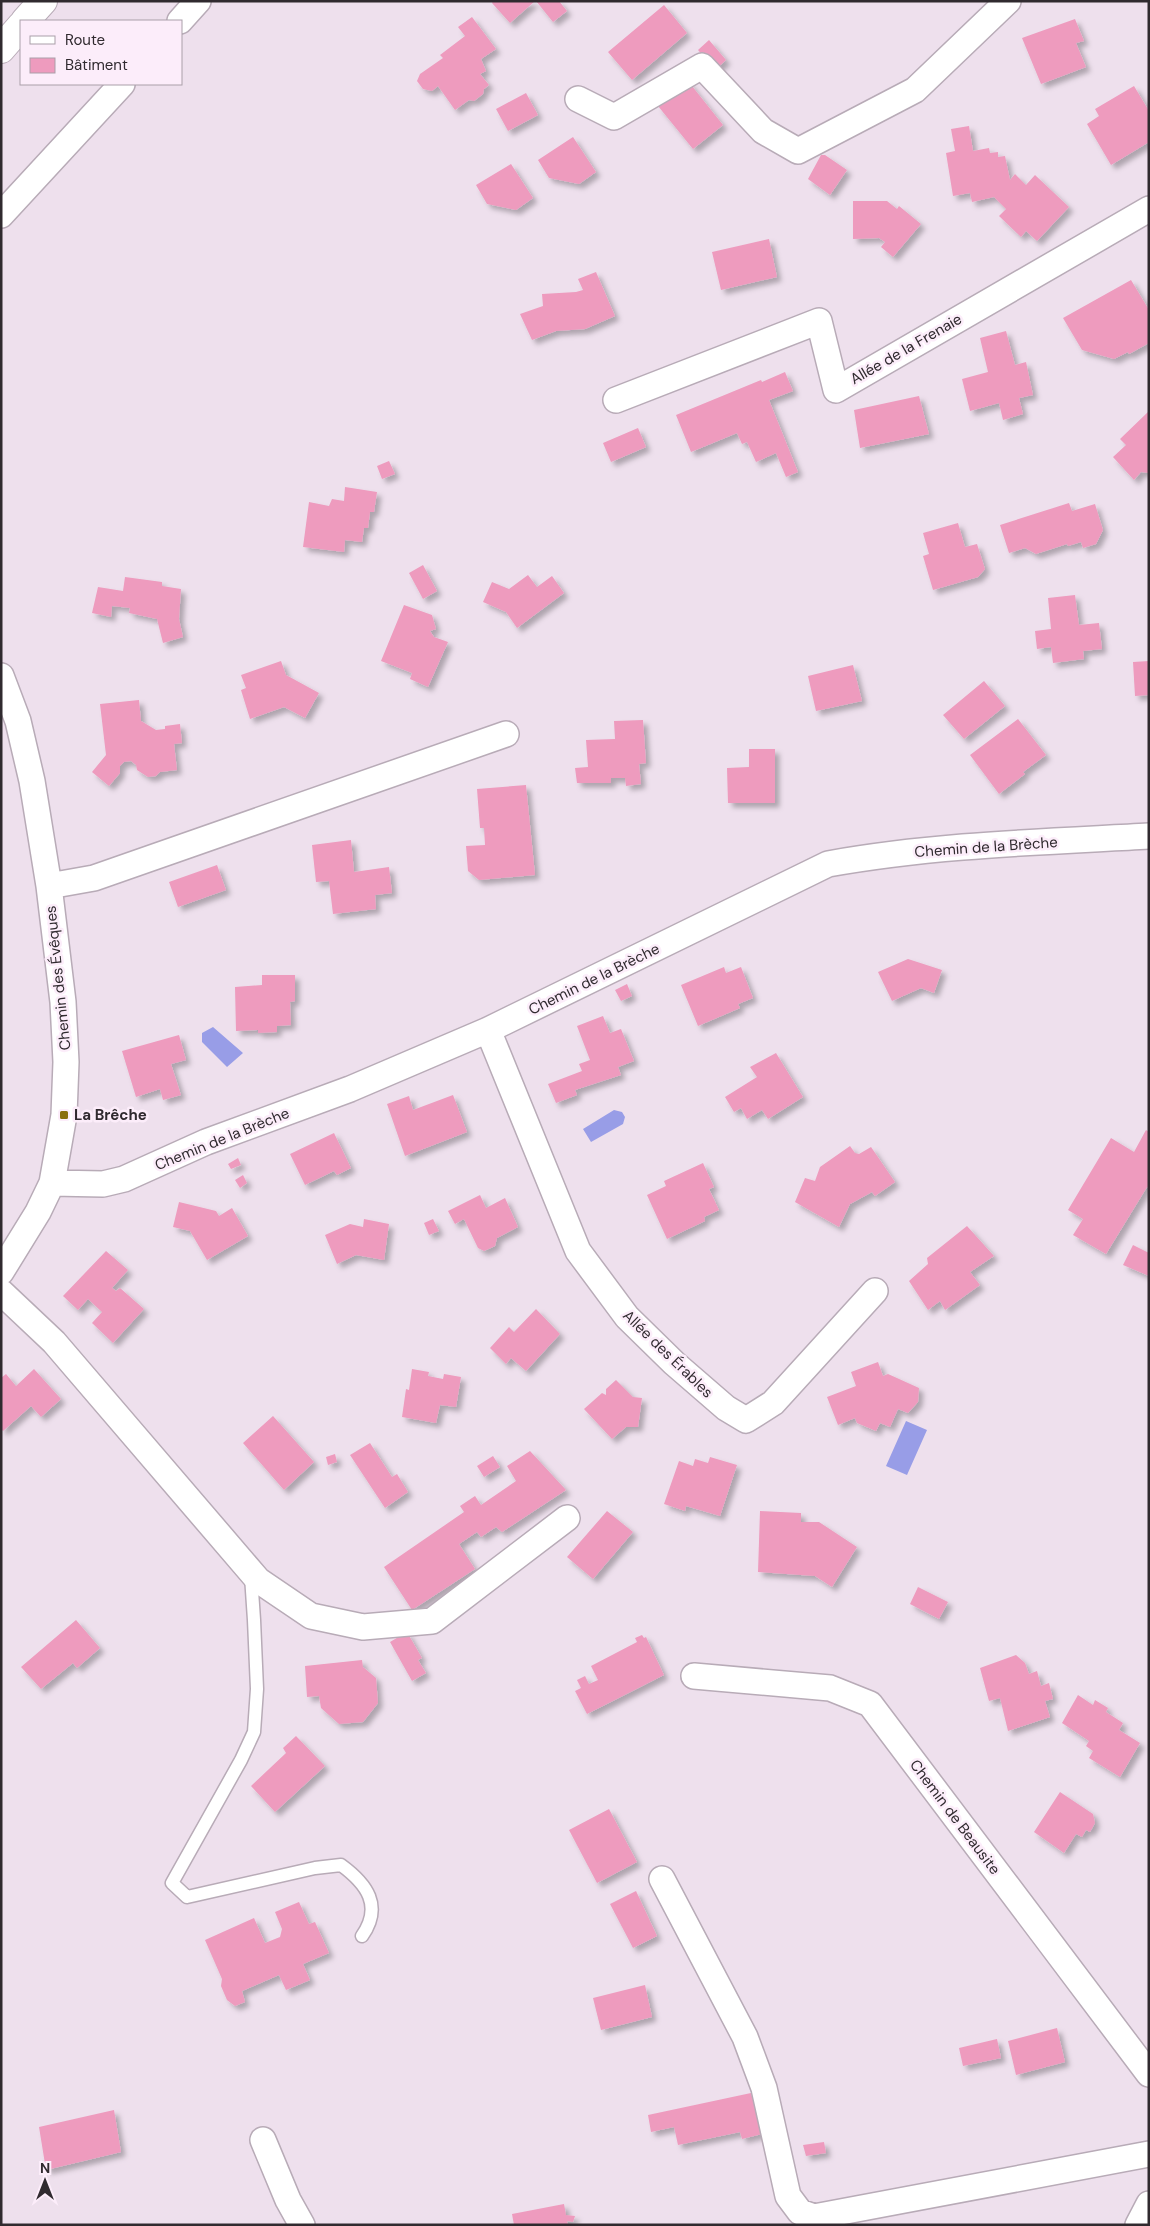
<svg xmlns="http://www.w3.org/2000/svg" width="1150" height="2226" font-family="'DM Sans',sans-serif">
  <defs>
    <filter id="shadow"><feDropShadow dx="4.5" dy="4.5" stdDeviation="2.5" flood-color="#0004"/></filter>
  </defs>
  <rect width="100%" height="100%" fill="#eee0ed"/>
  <!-- water -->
  <path fill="#989de7" d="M 213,1027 L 243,1053 L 227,1067 L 202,1042 L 202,1033 Z
    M 614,1110 L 622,1112 L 625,1117 L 623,1124 L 591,1142 L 583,1129 Z
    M 906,1421 L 927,1430 L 907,1475 L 886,1466 Z"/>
  <!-- building -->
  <path fill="#ee9bbe" filter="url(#shadow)" d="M 493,1 L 535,1 L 510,23 L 492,3 Z
    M 536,1 L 559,1 L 567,11 L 553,22 Z
    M 664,5 L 687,33 L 632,80 L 608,52 Z
    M 472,17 L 496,49 L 481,59 L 486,71 L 480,74 L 489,85 L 484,89 L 483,94 L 474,101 L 469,100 L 455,110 L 438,86 L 432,91 L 423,89 L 417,81 L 420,74 L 443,58 L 440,55 L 465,36 L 458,27 Z
    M 1075,19 L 1084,41 L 1076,43 L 1086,67 L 1041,84 L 1022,38 Z
    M 709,40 L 726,60 L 715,70 L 698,50 Z
    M 688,81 L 723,125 L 693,149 L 658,106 Z
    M 1134,86 L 1149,111 L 1149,142 L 1111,165 L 1087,124 L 1099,116 L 1095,109 Z
    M 526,93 L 538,115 L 508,131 L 496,109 Z
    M 969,126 L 973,151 L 989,148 L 990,153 L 998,152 L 998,157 L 1005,156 L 1010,180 L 1015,174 L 1026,185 L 1035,175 L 1069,207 L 1037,241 L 1026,231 L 1021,237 L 999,216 L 1006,209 L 994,197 L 972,202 L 970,193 L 953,196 L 946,153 L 955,151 L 951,129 Z
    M 573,137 L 596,172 L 579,184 L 549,178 L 538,160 Z
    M 821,155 L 825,155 L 847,170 L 830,195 L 808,179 Z
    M 511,164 L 533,198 L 516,210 L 487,204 L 476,185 Z
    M 853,201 L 887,201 L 897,209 L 899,206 L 921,224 L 893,257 L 881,247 L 885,242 L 879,238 L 853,239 Z
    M 769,239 L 777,277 L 721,290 L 712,252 Z
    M 596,272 L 615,316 L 585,329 L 556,331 L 532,340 L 520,314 L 543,306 L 542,294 L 576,292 L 583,290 L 578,279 Z
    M 1131,280 L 1149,310 L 1149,343 L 1129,354 L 1128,352 L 1114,359 L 1082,350 L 1063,318 Z
    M 1006,331 L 1015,365 L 1026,362 L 1033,395 L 1019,398 L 1023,414 L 1003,420 L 999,403 L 970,411 L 962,379 L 988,372 L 980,338 Z
    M 785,372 L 793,391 L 769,400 L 798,472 L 786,477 L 776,453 L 756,462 L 747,442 L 742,444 L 737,433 L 691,452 L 676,415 L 761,380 L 762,382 Z
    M 919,396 L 929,434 L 860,448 L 854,410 Z
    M 1149,411 L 1149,473 L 1141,472 L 1134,480 L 1113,457 L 1126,445 L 1120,439 Z
    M 638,428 L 646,447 L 611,462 L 603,443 Z
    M 389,461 L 395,474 L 382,479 L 377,466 Z
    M 345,487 L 377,492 L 374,512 L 370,512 L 368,528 L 364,528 L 362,542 L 345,540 L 344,552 L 303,547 L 309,502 L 329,506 L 332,499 L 344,501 Z
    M 1069,503 L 1072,511 L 1095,504 L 1103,530 L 1096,544 L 1083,548 L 1081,542 L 1068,546 L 1067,544 L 1036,554 L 1025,548 L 1009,553 L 1000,525 Z
    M 958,523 L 965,547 L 977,544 L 985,569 L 978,577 L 933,590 L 923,556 L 929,554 L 923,533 Z
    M 423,565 L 437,591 L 423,599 L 409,573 Z
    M 528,575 L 537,587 L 552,576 L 564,593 L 517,628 L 506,612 L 483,602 L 492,582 L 509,589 Z
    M 125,577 L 162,582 L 162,586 L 181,589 L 179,619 L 183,637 L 163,643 L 157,619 L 129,613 L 130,608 L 112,606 L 111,617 L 92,613 L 98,587 L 123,591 Z
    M 1075,595 L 1079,625 L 1099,623 L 1102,649 L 1083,651 L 1084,659 L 1053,663 L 1051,647 L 1037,649 L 1035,631 L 1051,629 L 1048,598 Z
    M 404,605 L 432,615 L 436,629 L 430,631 L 434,637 L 448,642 L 428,687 L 410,679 L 412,673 L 381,661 Z
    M 281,661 L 286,675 L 319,693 L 305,718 L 284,707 L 250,719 L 241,690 L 246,688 L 241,675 Z
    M 1149,661 L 1149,695 L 1135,696 L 1133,662 Z
    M 853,665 L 862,701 L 816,711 L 808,676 Z
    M 984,681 L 1005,706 L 964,739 L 943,715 Z
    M 139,700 L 141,721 L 156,730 L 165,729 L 165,726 L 180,724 L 182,743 L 174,744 L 177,770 L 160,772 L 156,776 L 148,777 L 137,770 L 136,765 L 131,761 L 124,762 L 120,766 L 120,773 L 109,786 L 92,772 L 106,755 L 100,704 Z
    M 1018,719 L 1046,755 L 1023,772 L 1025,774 L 999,794 L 970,755 Z
    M 643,720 L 646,763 L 639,764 L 641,784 L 626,786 L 625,778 L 611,778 L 611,783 L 577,783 L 575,768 L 588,767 L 586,740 L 615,739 L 614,721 Z
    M 749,749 L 775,749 L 775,803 L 728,803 L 727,768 L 749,767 Z
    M 526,785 L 535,875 L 479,880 L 468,871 L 466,846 L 485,845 L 484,828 L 480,828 L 477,789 Z
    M 351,840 L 354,872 L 389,867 L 392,893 L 375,895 L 376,909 L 333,914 L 329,881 L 316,882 L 312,845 Z
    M 217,865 L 226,890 L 178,907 L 169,882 Z
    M 908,959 L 942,970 L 934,993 L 921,988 L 892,1001 L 878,972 Z
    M 724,967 L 726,973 L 741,967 L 753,998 L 738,1004 L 740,1008 L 698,1026 L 681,985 Z
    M 262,975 L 295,975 L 295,1001 L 290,1002 L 291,1025 L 277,1026 L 277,1032 L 258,1033 L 258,1030 L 236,1031 L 235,987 L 262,985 Z
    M 627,984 L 632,996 L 621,1001 L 615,990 Z
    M 603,1016 L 610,1033 L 621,1029 L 634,1061 L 618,1067 L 621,1075 L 575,1090 L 577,1095 L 556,1103 L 548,1084 L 582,1071 L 579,1064 L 590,1060 L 577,1026 Z
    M 179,1035 L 186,1060 L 171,1064 L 181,1095 L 163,1100 L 160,1089 L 136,1097 L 122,1051 Z
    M 776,1053 L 803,1097 L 768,1119 L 762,1110 L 747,1119 L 741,1108 L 734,1112 L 725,1097 L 757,1077 L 750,1067 Z
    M 453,1095 L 467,1132 L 405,1156 L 387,1104 L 409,1096 L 413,1110 Z
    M 1146,1130 L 1149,1132 L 1149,1188 L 1147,1187 L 1106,1254 L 1073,1235 L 1083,1219 L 1068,1210 L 1111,1138 L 1134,1152 Z
    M 334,1133 L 351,1168 L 337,1175 L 334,1171 L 305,1185 L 290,1154 Z
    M 850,1146 L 855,1153 L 859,1154 L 871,1147 L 895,1182 L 875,1196 L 872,1192 L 850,1204 L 839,1227 L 795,1202 L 805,1178 L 815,1181 L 820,1167 Z
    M 238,1158 L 241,1165 L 231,1169 L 228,1164 Z
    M 703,1163 L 714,1187 L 709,1189 L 719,1210 L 704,1217 L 705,1221 L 667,1239 L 647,1195 L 666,1186 L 664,1181 Z
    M 243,1175 L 247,1183 L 240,1188 L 235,1180 Z
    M 480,1195 L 486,1208 L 505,1198 L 518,1227 L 497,1238 L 495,1246 L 484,1251 L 478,1248 L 464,1219 L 455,1224 L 448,1211 Z
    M 179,1202 L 216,1211 L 219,1216 L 232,1208 L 248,1236 L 207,1260 L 190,1231 L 173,1227 Z
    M 364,1219 L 389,1224 L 384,1260 L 356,1255 L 337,1264 L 325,1235 L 350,1224 L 363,1227 Z
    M 433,1219 L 439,1231 L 429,1235 L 424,1223 Z
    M 967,1226 L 994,1256 L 970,1272 L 980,1285 L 945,1310 L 940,1301 L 928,1310 L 909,1281 L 928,1264 L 927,1258 Z
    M 1133,1245 L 1149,1253 L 1149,1276 L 1123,1265 Z
    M 106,1251 L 128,1270 L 112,1288 L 116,1291 L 120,1288 L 144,1309 L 113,1343 L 92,1323 L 102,1312 L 88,1299 L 78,1310 L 63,1296 Z
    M 536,1309 L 560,1334 L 526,1371 L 511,1358 L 506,1364 L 490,1348 L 509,1327 L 514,1332 Z
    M 878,1362 L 883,1376 L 888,1374 L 919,1388 L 918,1402 L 908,1413 L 898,1409 L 890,1427 L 880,1423 L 876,1431 L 857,1423 L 855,1418 L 838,1425 L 827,1397 L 856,1386 L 851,1372 Z
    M 34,1369 L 61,1399 L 41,1417 L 31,1406 L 3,1431 L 1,1429 L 1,1378 L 6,1374 L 16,1386 Z
    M 412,1369 L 429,1372 L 428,1376 L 443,1379 L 444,1374 L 461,1377 L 456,1407 L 440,1405 L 436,1423 L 402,1417 L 406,1389 L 409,1390 Z
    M 616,1380 L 633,1397 L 642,1398 L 638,1427 L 626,1427 L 612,1439 L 584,1409 L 602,1393 L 606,1395 L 606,1389 Z
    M 273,1416 L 314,1462 L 284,1490 L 243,1443 Z
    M 370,1443 L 392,1477 L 397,1474 L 408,1492 L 385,1508 L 350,1455 Z
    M 530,1451 L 566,1490 L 502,1532 L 496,1527 L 481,1537 L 477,1532 L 459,1544 L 475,1569 L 412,1610 L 384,1567 L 464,1512 L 460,1506 L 475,1496 L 481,1505 L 516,1481 L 507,1466 Z
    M 335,1454 L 337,1462 L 328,1465 L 326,1457 Z
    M 493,1456 L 500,1467 L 484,1477 L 477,1466 Z
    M 710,1457 L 737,1465 L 720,1516 L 686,1506 L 685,1511 L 664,1504 L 679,1461 L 693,1466 L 695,1459 L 708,1463 Z
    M 607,1511 L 633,1532 L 593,1579 L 567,1557 Z
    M 760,1511 L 801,1513 L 801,1522 L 819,1522 L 857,1547 L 832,1587 L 815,1576 L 758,1572 Z
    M 918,1587 L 948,1602 L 939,1619 L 910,1604 Z
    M 76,1620 L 100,1648 L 77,1668 L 73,1663 L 41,1689 L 21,1667 Z
    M 407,1632 L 422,1658 L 418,1660 L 426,1673 L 412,1681 L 390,1642 Z
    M 642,1635 L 644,1638 L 646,1637 L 664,1675 L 587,1714 L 575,1691 L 581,1688 L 577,1680 L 585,1676 L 589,1684 L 598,1680 L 591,1666 L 637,1642 L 635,1638 Z
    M 1016,1655 L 1025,1663 L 1029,1674 L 1037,1671 L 1041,1686 L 1049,1683 L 1053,1699 L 1045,1701 L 1050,1717 L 1008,1731 L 1000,1698 L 989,1701 L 980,1668 Z
    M 362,1660 L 363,1667 L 376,1678 L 378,1703 L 363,1722 L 339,1724 L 321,1708 L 319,1696 L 307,1697 L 305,1666 Z
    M 1078,1695 L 1093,1705 L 1095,1700 L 1108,1708 L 1106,1712 L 1123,1723 L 1119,1730 L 1140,1743 L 1120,1777 L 1089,1758 L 1093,1751 L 1086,1746 L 1089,1741 L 1062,1723 Z
    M 296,1736 L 325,1766 L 275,1812 L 251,1786 L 286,1753 L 283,1748 Z
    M 1060,1792 L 1093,1814 L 1095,1823 L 1090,1832 L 1086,1830 L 1082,1837 L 1076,1834 L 1064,1853 L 1034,1832 Z
    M 609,1809 L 637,1862 L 597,1883 L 569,1830 Z
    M 636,1891 L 657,1936 L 633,1948 L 610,1904 Z
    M 299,1902 L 309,1924 L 315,1922 L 329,1953 L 303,1964 L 310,1980 L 286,1990 L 279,1975 L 242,1991 L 245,2002 L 235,2006 L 227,2000 L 221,1986 L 222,1979 L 205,1940 L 254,1918 L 265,1943 L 280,1937 L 282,1929 L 275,1912 Z
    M 645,1985 L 652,2017 L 601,2030 L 593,1998 Z
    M 1057,2028 L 1065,2062 L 1016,2075 L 1008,2041 Z
    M 997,2039 L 1001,2058 L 963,2066 L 959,2048 Z
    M 751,2093 L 762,2134 L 742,2139 L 740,2132 L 678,2145 L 674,2127 L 651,2132 L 648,2115 Z
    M 114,2110 L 121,2152 L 46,2170 L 39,2127 Z
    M 824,2142 L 826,2153 L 806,2156 L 803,2145 Z
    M 564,2204 L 566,2215 L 575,2216 L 573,2222 L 567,2221 L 568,2225 L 514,2225 L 512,2214 Z"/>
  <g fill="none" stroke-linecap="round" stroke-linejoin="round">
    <!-- service casing -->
    <g stroke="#b8abb7" stroke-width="15">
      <path id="service" d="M 251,1576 L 254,1620 L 257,1689 L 254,1732 L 241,1760 L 172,1883 L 187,1897 L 315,1868 L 341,1865 C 367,1884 383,1906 362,1936"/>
    </g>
    <!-- minor casing -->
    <g stroke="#b8abb7" stroke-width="28">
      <path id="minor" d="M 180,21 L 198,1
        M 578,99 L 614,117 L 702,66 L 763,131 L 798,151 L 915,90 L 1008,1
        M 1,215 L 122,84
        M 616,400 L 819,321 L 836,390 L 1149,209
        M 1,676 L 18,721 L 32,781 L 49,886 L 63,1002 L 66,1062 L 64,1115 L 52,1183 L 38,1212 L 1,1272
        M 49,886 L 94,878 L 506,734
        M 488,1030 L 578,1251 L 627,1317 L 674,1363 L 726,1408 L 746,1420 L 773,1403 L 875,1291
        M 52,1183 L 103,1184 L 124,1179 L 206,1142 L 350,1089 L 488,1030 L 828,864 C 934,845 1041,842 1149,836
        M 1,1292 L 54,1342 L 258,1580 L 311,1616 L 363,1627 L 432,1621 L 567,1518
        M 694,1676 L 830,1688 L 870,1704 L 1149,2074
        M 662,1879 L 745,2037 L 764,2088 L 788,2196 L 800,2212 L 814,2217 L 1149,2154
        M 263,2140 L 288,2200 L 302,2225
        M 1138,2225 L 1149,2204"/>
    </g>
    <!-- primary casing -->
    <g stroke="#b8abb7" stroke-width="30">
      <path id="primary" d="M 25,21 L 43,1
        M 1,49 L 21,26"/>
    </g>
    <!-- service -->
    <use href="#service" stroke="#fff" stroke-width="12"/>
    <!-- minor -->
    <use href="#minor" stroke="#fff" stroke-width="25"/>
    <!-- primary -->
    <use href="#primary" stroke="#fff" stroke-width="28"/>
  </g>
  <!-- markers -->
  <rect fill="#8a6e0e" stroke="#fcedfa" stroke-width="2" x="59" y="1110" width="10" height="10" rx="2.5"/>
  <g text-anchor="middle" stroke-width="5" stroke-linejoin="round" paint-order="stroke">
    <!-- street labels -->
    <g font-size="15" fill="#302a2f" stroke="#fcedfa">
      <text transform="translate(906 349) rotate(-30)" y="5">Allée de la Frenaie</text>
      <text transform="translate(986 847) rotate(-4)" y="5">Chemin de la Brèche</text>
      <text transform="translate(58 978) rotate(-96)" y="5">Chemin des Évêques</text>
      <text transform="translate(594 979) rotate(-26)" y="5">Chemin de la Brèche</text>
      <text transform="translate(222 1139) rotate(-22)" y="5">Chemin de la Brèche</text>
      <text transform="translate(668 1354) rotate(44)" y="5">Allée des Érables</text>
      <text transform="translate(955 1817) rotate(53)" y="5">Chemin de Beausite</text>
    </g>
    <!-- poi labels -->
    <g font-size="15" font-weight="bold" fill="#302a2f" stroke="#fcedfa" text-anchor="start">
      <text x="74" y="1120">La Brêche</text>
    </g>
  </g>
  <!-- border -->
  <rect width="1150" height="2226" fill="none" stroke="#302a2f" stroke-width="5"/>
  <!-- legend -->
  <rect x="20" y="20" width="162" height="65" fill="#fcedfa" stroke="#aa9fa9"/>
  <rect x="30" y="36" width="25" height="8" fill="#ffffff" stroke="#aa9fa9"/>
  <text x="65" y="45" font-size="15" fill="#302a2f">Route</text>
  <rect x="30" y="58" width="25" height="15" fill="#ee9bbe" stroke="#aa9fa9"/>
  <text x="65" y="70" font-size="15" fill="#302a2f">Bâtiment</text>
  <!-- north arrow -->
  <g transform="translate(45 2181)" stroke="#fcedfa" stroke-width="4" paint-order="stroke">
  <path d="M0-4L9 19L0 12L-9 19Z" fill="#302a2f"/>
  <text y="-8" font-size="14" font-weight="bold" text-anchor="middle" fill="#302a2f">N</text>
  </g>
</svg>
